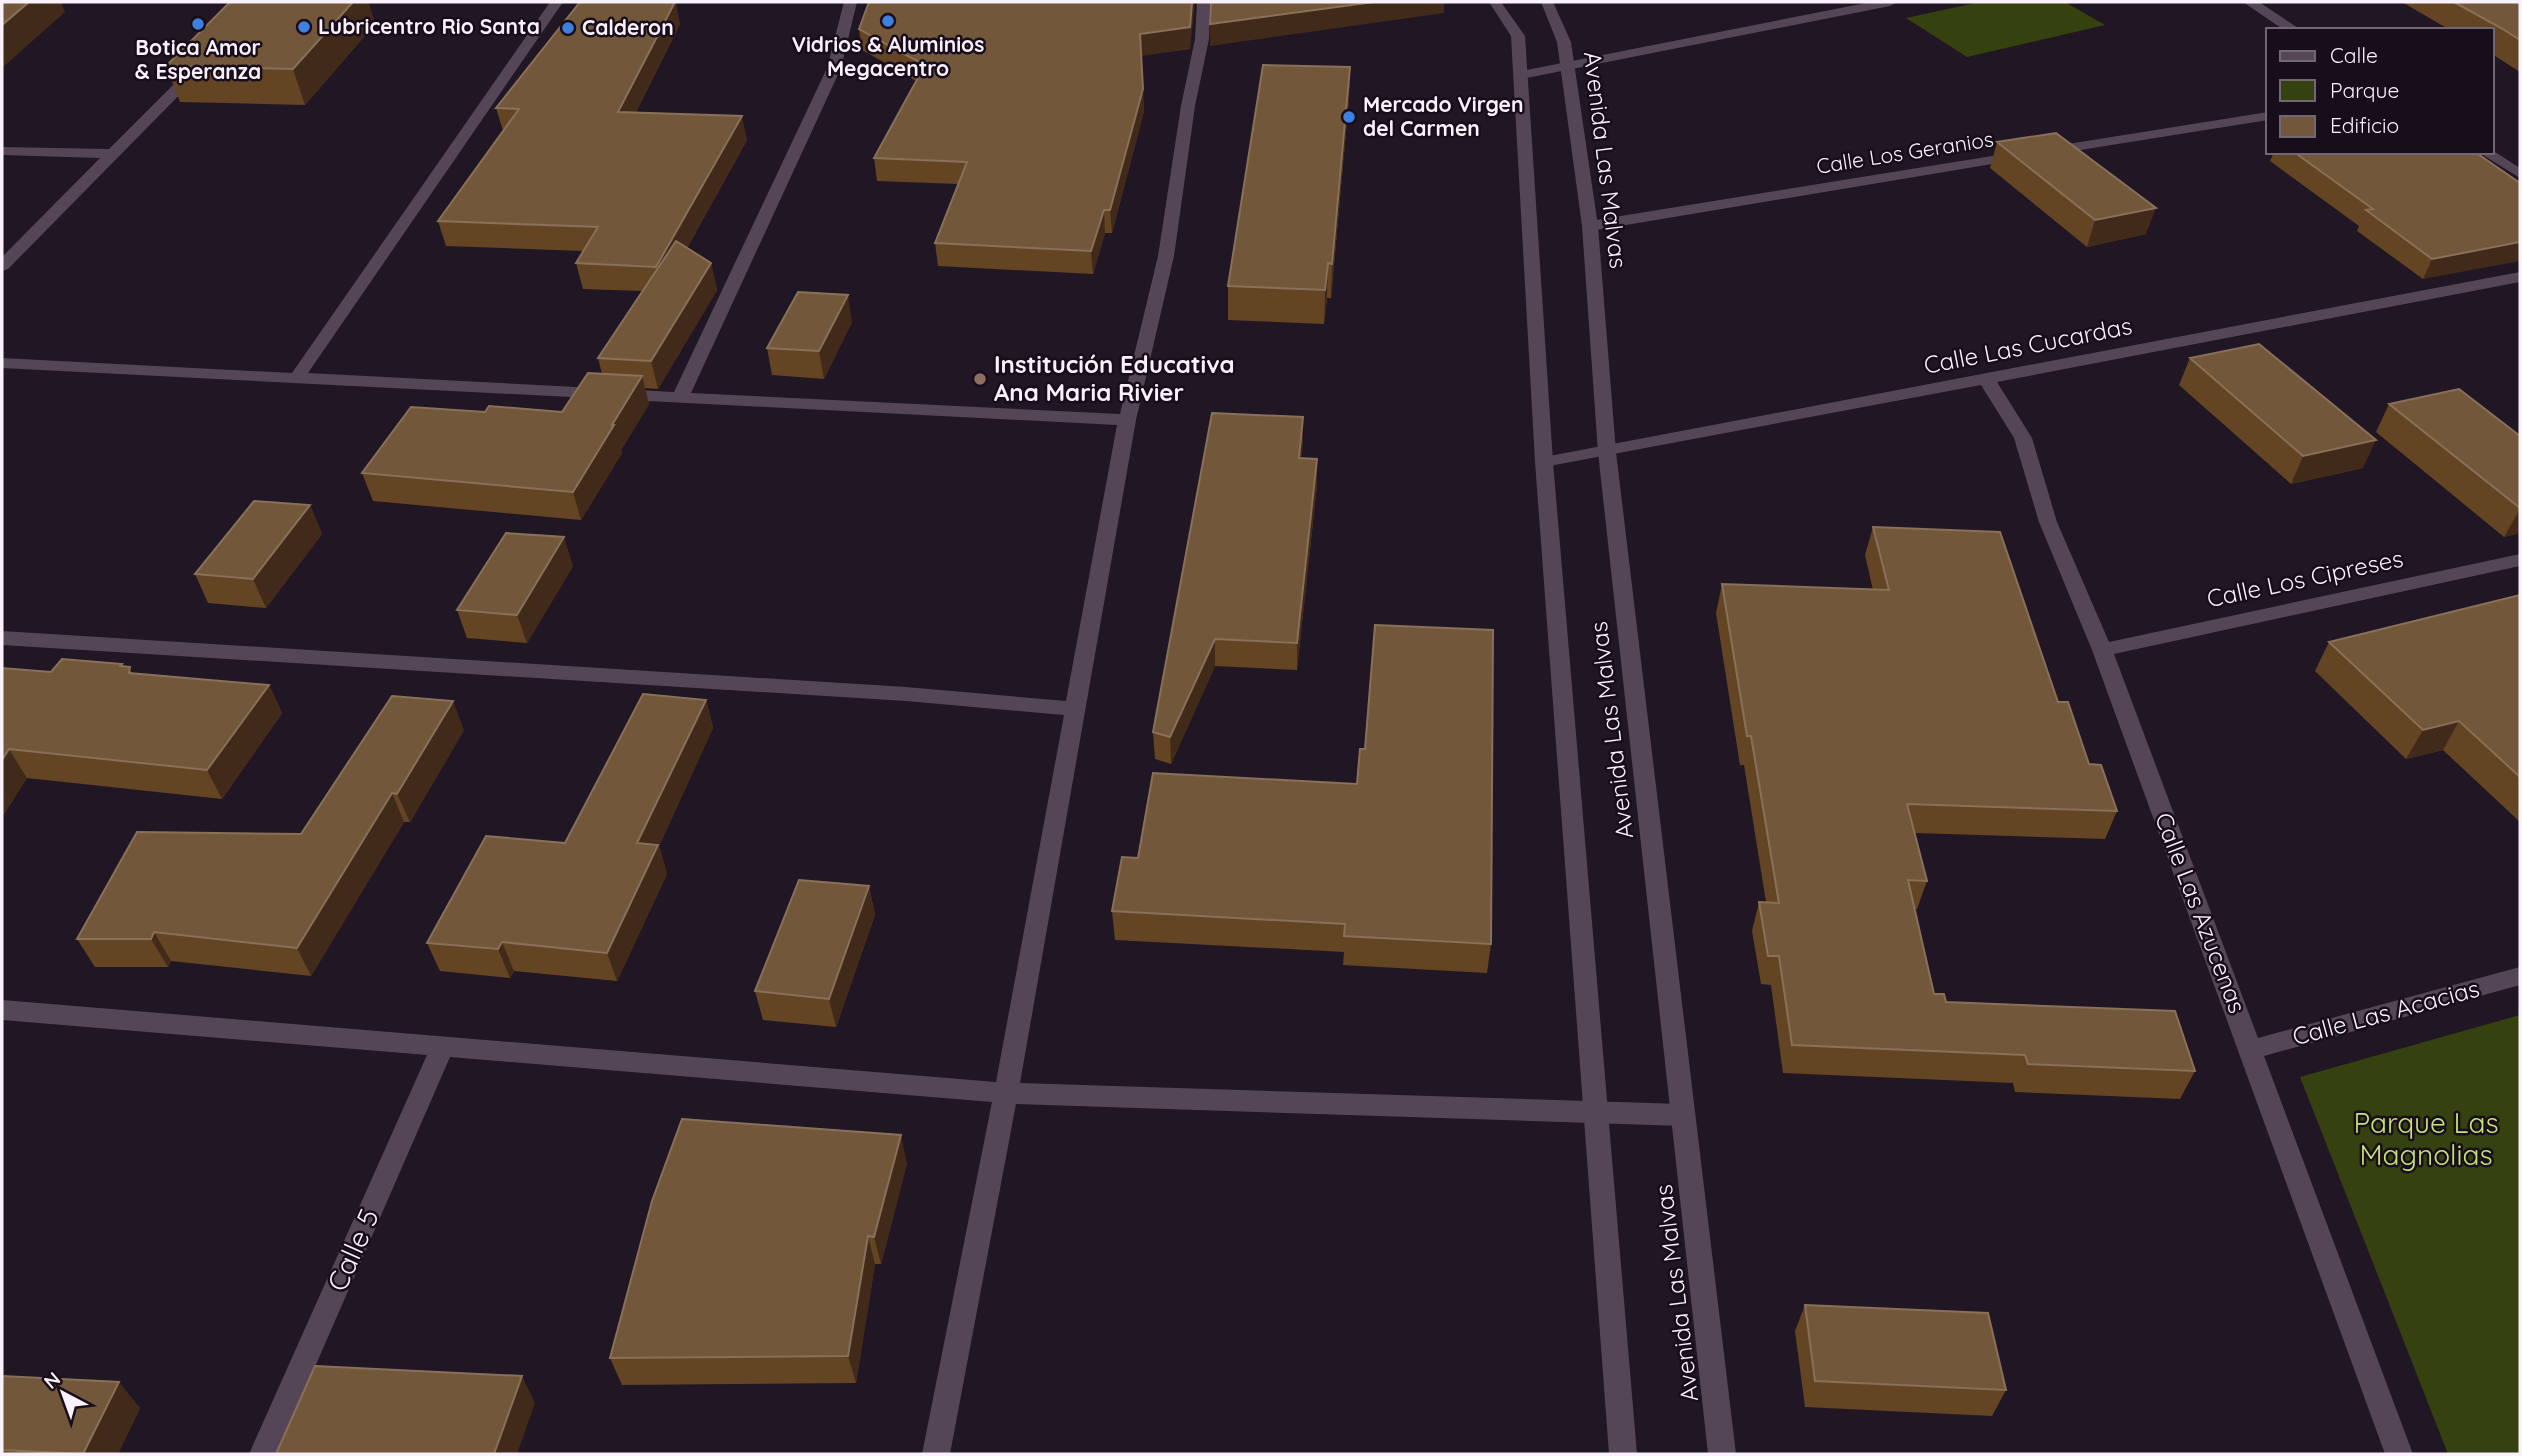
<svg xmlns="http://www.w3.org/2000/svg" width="2522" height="1456" font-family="Quicksand,sans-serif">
  <rect width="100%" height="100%" fill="#211624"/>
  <!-- green -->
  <path fill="#35410e" d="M 1980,2 L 2065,2 L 2105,25 L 1967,57 L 1906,18 Z
    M 2520,1015 L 2520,1454 L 2448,1454 L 2300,1077 Z"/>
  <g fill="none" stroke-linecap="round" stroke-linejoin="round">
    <!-- minor -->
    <path fill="#544656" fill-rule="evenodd" d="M 550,2 L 563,2 L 308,373 L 674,392 L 827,68 L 844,2 L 857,2 L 841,68 L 691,393 L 1120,414 L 1158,256 L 1181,106 L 1195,39 L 1197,2 L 1210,2 L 1209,39 L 1195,106 L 1174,256 L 1136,420 L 1020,1083 L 1682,1104 L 1691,1108 L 1695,1115 L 1691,1122 L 1682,1126 L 1016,1104 L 950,1454 L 922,1454 L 992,1102 L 450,1057 L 277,1454 L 249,1454 L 427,1055 L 2,1020 L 2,1000 L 996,1082 L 1064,715 L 906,701 L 2,645 L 2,631 L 906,687 L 1066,701 L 1117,425 L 2,368 L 2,358 L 292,373 Z
      M 1871,2 L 1897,2 L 1890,6 L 1521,79 L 1514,75 L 1521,71 Z
      M 2243,2 L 2259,2 L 2301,30 L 2284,30 Z
      M 195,67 L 200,68 L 200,74 L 8,269 L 2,271 L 2,257 L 100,158 L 2,155 L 2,147 L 109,149 L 190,68 Z
      M 2268,112 L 2268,120 L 2049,155 L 2042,151 L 2049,147 Z
      M 2492,150 L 2520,168 L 2520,178 L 2478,152 Z
      M 2017,152 L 2022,153 L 2024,156 L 2022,159 L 1590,231 L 1582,226 L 1590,221 Z
      M 2520,272 L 2520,282 L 1997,382 L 2032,438 L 2057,522 L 2109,642 L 2520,554 L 2520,566 L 2114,654 L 2258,1038 L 2520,967 L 2520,985 L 2264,1056 L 2413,1454 L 2385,1454 L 2092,650 L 2039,522 L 2014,438 L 1981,385 L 1544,467 L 1535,462 L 1544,457 Z"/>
    <!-- tertiary -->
    <path fill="#544656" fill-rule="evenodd" d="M 1489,2 L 1501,2 L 1525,36 L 1553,462 L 1637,1454 L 1609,1454 L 1535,462 L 1511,36 Z
      M 1541,2 L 1553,2 L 1571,42 L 1598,226 L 1616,452 L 1736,1454 L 1708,1454 L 1598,452 L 1582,226 L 1557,42 Z"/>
  </g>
  <!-- wall -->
  <path fill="#634523" d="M 230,2 L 368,2 L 375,24 L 305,105 L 180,102 L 166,66 Z
    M 2402,2 L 2520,2 L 2520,72 L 2492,54 L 2492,30 L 2450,30 Z
    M 680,24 L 636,112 L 747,140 L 687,248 L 711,263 L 717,290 L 658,389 L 645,388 L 649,404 L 621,450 L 622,453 L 581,520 L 373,501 L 362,473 L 485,412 L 562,412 L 602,374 L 598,358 L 643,291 L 583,289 L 576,263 L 583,251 L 446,246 L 438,221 L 503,131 L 496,108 Z
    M 859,29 L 1190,49 L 1141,55 L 1144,111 L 1112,233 L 1105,233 L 1093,274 L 938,266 L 935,243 L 958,184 L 877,181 L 874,158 L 916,81 L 903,74 L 903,70 L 898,70 L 862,50 Z
    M 1350,67 L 1349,99 L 1331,298 L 1327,298 L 1324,324 L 1228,320 L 1228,286 Z
    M 1997,142 L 2146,234 L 2087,247 L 1990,168 Z
    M 2274,152 L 2475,152 L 2520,183 L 2423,279 L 2357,231 L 2359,226 L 2270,161 Z
    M 852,322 L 824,379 L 772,375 L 767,348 Z
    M 2190,358 L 2363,468 L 2291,484 L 2179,385 Z
    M 2389,404 L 2520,436 L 2520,533 L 2504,537 L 2376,432 Z
    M 1303,417 L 1301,458 L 1317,459 L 1317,485 L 1297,670 L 1215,666 L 1171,764 L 1155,759 L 1153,732 Z
    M 310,505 L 322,534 L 266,608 L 208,603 L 195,574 Z
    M 1873,527 L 2058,702 L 2089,764 L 2117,811 L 2105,839 L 1915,833 L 1927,881 L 1917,909 L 1914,909 L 1934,994 L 1946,1002 L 2195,1071 L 2180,1099 L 2015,1092 L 2013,1083 L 1783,1073 L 1771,985 L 1761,984 L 1752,931 L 1759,902 L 1766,902 L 1744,765 L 1740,765 L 1716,613 L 1722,584 L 1873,590 L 1865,555 Z
    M 573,566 L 527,643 L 467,638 L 457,610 Z
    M 2520,595 L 2520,822 L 2443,750 L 2406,759 L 2315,671 L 2329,642 Z
    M 122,664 L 124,666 L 133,673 L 269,685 L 282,713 L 222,799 L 27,778 L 2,817 L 2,668 L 51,672 Z
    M 706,700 L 713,728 L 659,846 L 667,874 L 617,981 L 514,971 L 510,978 L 440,971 L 427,943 L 565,843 Z
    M 464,730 L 410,822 L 404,822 L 311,976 L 171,961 L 168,967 L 95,967 L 77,939 L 301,834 Z
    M 1122,857 L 1491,944 L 1487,973 L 1343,965 L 1344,952 L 1115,940 L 1112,911 Z
    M 869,886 L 875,915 L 836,1027 L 763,1020 L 755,991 Z
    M 907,1163 L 881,1264 L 875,1264 L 856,1383 L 622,1385 L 610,1358 Z
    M 1805,1305 L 2006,1390 L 1992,1416 L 1805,1407 L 1795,1331 Z
    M 2,1376 L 140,1408 L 118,1454 L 2,1454 Z"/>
  <!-- shaded-wall -->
  <path fill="#422a1a" d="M 29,2 L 61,2 L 65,12 L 2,68 L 2,25 Z
    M 353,2 L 368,2 L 375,24 L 305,105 L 293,69 Z
    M 676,2 L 680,24 L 624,136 L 618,112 Z
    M 1192,2 L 1195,2 L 1190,49 L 1141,56 L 1140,34 Z
    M 1374,2 L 1444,2 L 1444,13 L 1210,46 L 1210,24 Z
    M 1350,67 L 1349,99 L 1331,298 L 1332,264 Z
    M 1143,89 L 1144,111 L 1112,233 L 1110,210 Z
    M 742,116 L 747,140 L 662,292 L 656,267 Z
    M 2156,208 L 2146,234 L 2087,247 L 2095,220 Z
    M 1104,210 L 1105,233 L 1093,274 L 1091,251 Z
    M 2520,242 L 2520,261 L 2423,279 L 2432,259 Z
    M 711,263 L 717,290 L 658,389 L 651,361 Z
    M 1328,263 L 1327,298 L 1324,324 L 1325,290 Z
    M 848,295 L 852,322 L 824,379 L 819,351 Z
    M 642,376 L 649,404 L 621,450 L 622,453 L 581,520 L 573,492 Z
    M 1303,417 L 1303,443 L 1299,484 L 1299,458 Z
    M 2376,440 L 2363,468 L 2291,484 L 2303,456 Z
    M 1317,459 L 1317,485 L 1297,670 L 1297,643 Z
    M 310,505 L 322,534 L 266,608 L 253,579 Z
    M 2520,508 L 2520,533 L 2504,537 L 2520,509 Z
    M 564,537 L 573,566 L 527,643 L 517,615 Z
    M 1215,639 L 1215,666 L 1171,764 L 1170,737 Z
    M 269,685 L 282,713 L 222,799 L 207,770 Z
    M 706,700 L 713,728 L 659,846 L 667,874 L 617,981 L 607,953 L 637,843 Z
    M 453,701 L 464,730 L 410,822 L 397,794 Z
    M 2459,721 L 2443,750 L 2406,759 L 2423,730 Z
    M 9,749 L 27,778 L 2,817 L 2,760 Z
    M 392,793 L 404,822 L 311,976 L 297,948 Z
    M 869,886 L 875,915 L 836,1027 L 829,999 Z
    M 154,932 L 171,961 L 168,967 L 151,939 Z
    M 502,942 L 514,971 L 510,978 L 498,949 Z
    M 901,1135 L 907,1163 L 881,1264 L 874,1237 Z
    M 868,1236 L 875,1264 L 856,1383 L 848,1356 Z
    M 522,1376 L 535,1403 L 517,1454 L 494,1454 Z
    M 119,1382 L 140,1408 L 118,1454 L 84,1454 Z"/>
  <!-- building -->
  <path fill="#73573a" stroke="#887059" stroke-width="2" d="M 2,2 L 29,2 L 2,25 Z
    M 230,2 L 353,2 L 293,69 L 166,66 Z
    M 580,2 L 675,2 L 618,112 L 742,116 L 656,267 L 576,263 L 598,227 L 438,221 L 519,109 L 496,108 Z
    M 869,2 L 1192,2 L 1190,27 L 1140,34 L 1143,89 L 1110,210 L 1104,210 L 1091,251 L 935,243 L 967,162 L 874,158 L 925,65 L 900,52 L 902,49 L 895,49 L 859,29 Z
    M 1211,2 L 1374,2 L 1210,24 Z
    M 2454,2 L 2520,2 L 2520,40 L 2501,28 Z
    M 1263,65 L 1350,67 L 1332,264 L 1328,263 L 1325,290 L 1228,286 Z
    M 2056,133 L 2156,208 L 2095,220 L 1997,142 Z
    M 2294,152 L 2475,152 L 2520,183 L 2520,242 L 2432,259 L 2366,210 L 2373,209 Z
    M 676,241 L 711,263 L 651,361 L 598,358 Z
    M 798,292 L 848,295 L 819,351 L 767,348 Z
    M 2259,344 L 2376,440 L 2303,456 L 2190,358 Z
    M 588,373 L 642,376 L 612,425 L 614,425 L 573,492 L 362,473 L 411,407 L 485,412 L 489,406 L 562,412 Z
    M 2459,389 L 2520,436 L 2520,508 L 2389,404 Z
    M 1212,413 L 1303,417 L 1299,458 L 1317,459 L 1297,643 L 1215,639 L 1170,737 L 1153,732 Z
    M 254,501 L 310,505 L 253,579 L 195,574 Z
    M 1873,527 L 2000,532 L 2058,702 L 2068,702 L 2089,764 L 2101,765 L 2117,811 L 1907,804 L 1927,881 L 1908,880 L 1934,994 L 1944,994 L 1946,1002 L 2175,1011 L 2195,1071 L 2028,1064 L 2025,1055 L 1792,1045 L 1779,956 L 1768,956 L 1759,902 L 1779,903 L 1751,736 L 1747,736 L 1722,584 L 1889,590 Z
    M 506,533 L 564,537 L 517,615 L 457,610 Z
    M 2520,595 L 2520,777 L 2459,721 L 2423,730 L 2329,642 Z
    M 1375,625 L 1493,630 L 1491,944 L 1344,936 L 1345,924 L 1112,911 L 1122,857 L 1138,858 L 1153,773 L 1357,784 L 1360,749 L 1365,749 Z
    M 62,659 L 122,664 L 120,666 L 130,667 L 129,673 L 269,685 L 207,770 L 9,749 L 2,760 L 2,668 L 51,672 Z
    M 643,694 L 706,700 L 637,843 L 658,845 L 607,953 L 502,942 L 498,949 L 427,943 L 486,836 L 565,843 Z
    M 392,696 L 453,701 L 397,794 L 392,793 L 297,948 L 154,932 L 151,939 L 77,939 L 137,832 L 301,834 Z
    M 799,880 L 869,886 L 829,999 L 755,991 Z
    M 682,1119 L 901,1135 L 874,1237 L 868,1236 L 848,1356 L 610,1358 L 652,1201 Z
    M 1805,1305 L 1988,1313 L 2006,1390 L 1815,1381 Z
    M 315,1366 L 522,1376 L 494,1454 L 276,1454 Z
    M 2,1376 L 119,1382 L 83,1454 L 2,1450 Z"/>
  <!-- markers -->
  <g fill="#3f7fe0" stroke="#180d1a" stroke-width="2.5">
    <circle cx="888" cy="21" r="7"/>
    <circle cx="198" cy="24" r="7"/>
    <circle cx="304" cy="27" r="7"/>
    <circle cx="568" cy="28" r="7"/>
    <circle cx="1349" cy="117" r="7"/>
  </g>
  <circle fill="#8d6e63" stroke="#180d1a" stroke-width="2.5" cx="980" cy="379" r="7"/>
  <g text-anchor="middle" stroke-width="5" stroke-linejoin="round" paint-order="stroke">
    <!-- far-poi labels -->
    <g font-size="21" font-weight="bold" fill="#f9f1fb" stroke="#180d1a" text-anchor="start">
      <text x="318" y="34">Lubricentro Rio Santa</text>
      <text x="582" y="35">Calderon</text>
      <text x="888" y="52" text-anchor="middle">Vidrios &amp; Aluminios<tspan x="888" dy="24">Megacentro</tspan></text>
      <text x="198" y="55" text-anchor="middle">Botica Amor<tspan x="198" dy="24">&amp; Esperanza</tspan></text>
      <text x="1363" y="112">Mercado Virgen<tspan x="1363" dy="24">del Carmen</tspan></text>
    </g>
    <!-- far-street labels -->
    <g font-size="21" fill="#f9f1fb" stroke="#180d1a">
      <text transform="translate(1905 153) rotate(-9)" y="7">Calle Los Geranios</text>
    </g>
    <!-- street labels -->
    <g font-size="24" fill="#f9f1fb" stroke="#180d1a">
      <text transform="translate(1605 160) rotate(83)" y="8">Avenida Las Malvas</text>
      <text transform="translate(2028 346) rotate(-11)" y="8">Calle Las Cucardas</text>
      <text transform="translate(2305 579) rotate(-12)" y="8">Calle Los Cipreses</text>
      <text transform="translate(1612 730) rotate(-97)" y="8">Avenida Las Malvas</text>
      <text transform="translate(2200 913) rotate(69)" y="8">Calle Las Azucenas</text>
      <text transform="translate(2386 1013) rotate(-15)" y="8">Calle Las Acacias</text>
      <text transform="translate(1677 1293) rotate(-97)" y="8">Avenida Las Malvas</text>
    </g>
    <!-- poi labels -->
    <g font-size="24" font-weight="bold" fill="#f9f1fb" stroke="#180d1a" text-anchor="start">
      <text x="994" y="373">Institución Educativa<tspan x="994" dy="28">Ana Maria Rivier</tspan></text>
    </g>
    <!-- near-park labels -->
    <g font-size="28" fill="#c4e373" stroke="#180d1a">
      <text x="2426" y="1133">Parque Las<tspan x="2426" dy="32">Magnolias</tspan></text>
    </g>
    <!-- near-street labels -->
    <g font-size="28" fill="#f9f1fb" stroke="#180d1a">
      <text transform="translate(353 1250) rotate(-66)" y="10">Calle 5</text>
    </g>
  </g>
  <!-- border -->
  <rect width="2522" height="1456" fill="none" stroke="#f9f1fb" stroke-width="7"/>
  <!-- legend -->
  <rect x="2266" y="28" width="228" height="126" fill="#180d1a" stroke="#726874" stroke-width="2"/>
  <rect x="2280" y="51" width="35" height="10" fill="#544656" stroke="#726874" stroke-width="2"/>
  <text x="2330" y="63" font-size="21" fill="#f9f1fb">Calle</text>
  <rect x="2280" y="80" width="35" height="21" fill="#35410e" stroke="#726874" stroke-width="2"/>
  <text x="2330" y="98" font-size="21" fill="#f9f1fb">Parque</text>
  <rect x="2280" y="116" width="35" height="21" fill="#73573a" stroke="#726874" stroke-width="2"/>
  <text x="2330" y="133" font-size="21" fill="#f9f1fb">Edificio</text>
  <!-- north arrow -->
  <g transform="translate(63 1393) rotate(319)" stroke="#180d1a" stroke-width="5" paint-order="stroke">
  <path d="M0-5L12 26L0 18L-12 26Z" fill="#f9f1fb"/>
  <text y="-10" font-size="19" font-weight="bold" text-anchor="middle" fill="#f9f1fb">N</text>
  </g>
</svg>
